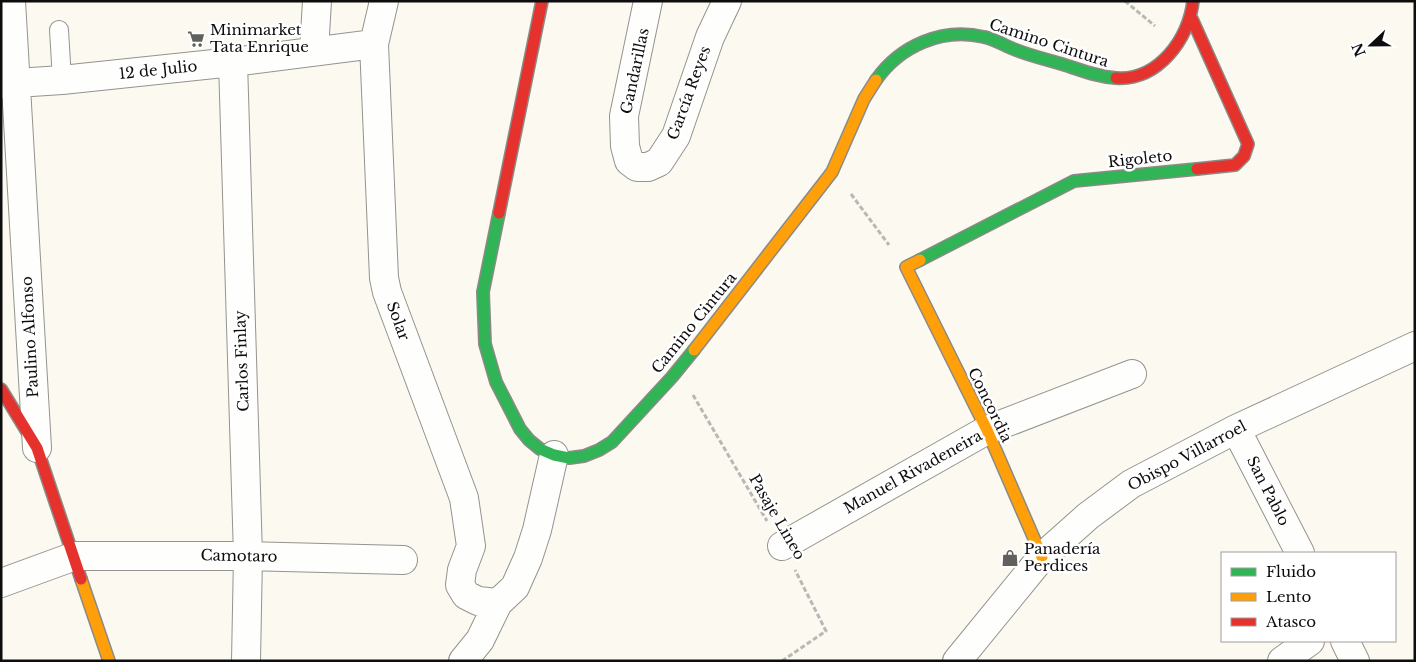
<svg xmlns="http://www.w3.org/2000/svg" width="1416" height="662" font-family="'Libre Baskerville',serif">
  <rect width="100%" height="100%" fill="#fbf9f0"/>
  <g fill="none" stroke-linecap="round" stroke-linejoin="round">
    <!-- lane casing -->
    <g stroke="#94938f" stroke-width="20">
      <path id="lane" d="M 59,30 L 62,80"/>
    </g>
    <!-- street casing -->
    <g stroke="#94938f" stroke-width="30">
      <path id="street" d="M 11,1 L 37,448
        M 384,1 L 374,44 L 384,278 L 387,292 L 464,498 L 471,546 L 462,570 L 460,585 L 466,595 L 478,601 L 498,603
        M 648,1 L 624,116 L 625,146 L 629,161 L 637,167 L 648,167 L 659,162 L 676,136 L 710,37 L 727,1
        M 314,51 L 317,1
        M 233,62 L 248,556 L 246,661
        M 1,84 L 62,80 L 233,62 L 374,44
        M 1236,429 L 1300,553
        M 782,546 L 987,430 L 1132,374
        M 1,583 L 75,556 L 248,556 L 403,560
        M 1345,641 L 1355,661
        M 463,661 L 480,640 L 498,603 L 515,587 L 528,558 L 537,530 L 554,455
        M 957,661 L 1042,557 L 1088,516 L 1131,484 L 1236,429 L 1415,346
        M 1282,661 L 1310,641"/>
    </g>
    <!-- fast casing -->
    <g stroke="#8b8a86" stroke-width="14">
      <path id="fast" d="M 876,80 C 900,46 942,27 984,37 C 995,39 1005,46 1016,50 C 1034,57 1053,61 1071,67 C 1086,72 1100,77 1116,78
        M 499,213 L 483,292 L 485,344 L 496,382 L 520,429 L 529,440 L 540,449 L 554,455 L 569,458 L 584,456 L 599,450 L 612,442 L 672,377 L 694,350
        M 920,260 L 1074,181 L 1197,169"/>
    </g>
    <!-- slow casing -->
    <g stroke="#8b8a86" stroke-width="14">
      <path id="slow" d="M 920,260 L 906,267 L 987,430 L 1042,557
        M 694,350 L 832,172 L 864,99 L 876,80
        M 81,579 L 109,661"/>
    </g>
    <!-- jam casing -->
    <g stroke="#8b8a86" stroke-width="14">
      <path id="jam" d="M 1192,19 L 1248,144 L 1244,156 L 1235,165 L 1197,169
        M 1116,78 C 1158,81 1189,39 1193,1
        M 499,213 L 542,1
        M 1,389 L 37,448 L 81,579"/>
    </g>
    <!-- path -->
    <path stroke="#b8b8b6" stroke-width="3" stroke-dasharray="5 2.5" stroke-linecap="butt" d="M 1125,1 L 1155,26
      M 851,194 L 889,245
      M 693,395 L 767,521
      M 782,661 L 826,631 L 795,570"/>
    <!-- lane -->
    <use href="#lane" stroke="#fefefd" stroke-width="18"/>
    <!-- street -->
    <use href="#street" stroke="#fefefd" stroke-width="28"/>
    <!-- fast -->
    <use href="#fast" stroke="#30b455" stroke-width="11"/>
    <!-- slow -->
    <use href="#slow" stroke="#ff9f0a" stroke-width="11"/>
    <!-- jam -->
    <use href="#jam" stroke="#e5322d" stroke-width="11"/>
  </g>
  <!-- icons -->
  <defs>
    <g id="supermarket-bare" transform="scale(1.35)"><path d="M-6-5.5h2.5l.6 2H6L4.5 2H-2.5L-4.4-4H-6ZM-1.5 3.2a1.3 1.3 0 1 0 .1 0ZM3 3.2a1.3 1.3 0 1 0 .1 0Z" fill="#60605c" stroke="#fff" stroke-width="2.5" paint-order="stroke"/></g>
    <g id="shop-bare" transform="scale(1.35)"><path d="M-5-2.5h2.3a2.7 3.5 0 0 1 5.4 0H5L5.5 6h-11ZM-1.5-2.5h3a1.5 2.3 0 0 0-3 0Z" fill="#60605c" stroke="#fff" stroke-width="2.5" paint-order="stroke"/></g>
  </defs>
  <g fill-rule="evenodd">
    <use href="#supermarket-bare" x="196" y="39"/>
    <use href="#shop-bare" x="1010" y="558"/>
  </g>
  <g text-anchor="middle" stroke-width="5" stroke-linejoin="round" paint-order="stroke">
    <!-- poi labels -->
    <g font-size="15" fill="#0d0d0d" stroke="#fff" text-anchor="start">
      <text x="210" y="35">Minimarket<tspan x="210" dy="17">Tata Enrique</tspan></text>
      <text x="1024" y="554">Panadería<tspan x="1024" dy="17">Perdices</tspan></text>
    </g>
    <!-- street labels -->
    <g font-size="15" fill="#0d0d0d" stroke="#fff">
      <text transform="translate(1049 43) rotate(18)" y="5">Camino Cintura</text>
      <text transform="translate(158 70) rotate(-6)" y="5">12 de Julio</text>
      <text transform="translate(635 71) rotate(-78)" y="5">Gandarillas</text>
      <text transform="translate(689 93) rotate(-70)" y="5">García Reyes</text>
      <text transform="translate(1140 159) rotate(-6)" y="5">Rigoleto</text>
      <text transform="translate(398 321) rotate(70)" y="5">Solar</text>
      <text transform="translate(694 323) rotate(-51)" y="5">Camino Cintura</text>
      <text transform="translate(30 337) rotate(-93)" y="5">Paulino Alfonso</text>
      <text transform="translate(242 361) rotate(-92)" y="5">Carlos Finlay</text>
      <text transform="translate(990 405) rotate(64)" y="5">Concordia</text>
      <text transform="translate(1187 456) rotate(-28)" y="5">Obispo Villarroel</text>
      <text transform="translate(913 472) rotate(-29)" y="5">Manuel Rivadeneira</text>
      <text transform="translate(1268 491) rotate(63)" y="5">San Pablo</text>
      <text transform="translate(777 517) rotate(60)" y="5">Pasaje Lineo</text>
      <text transform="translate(239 556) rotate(1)" y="5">Camotaro</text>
    </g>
  </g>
  <!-- border -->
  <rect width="1416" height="662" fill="none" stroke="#0d0d0d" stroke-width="5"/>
  <!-- legend -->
  <rect x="1221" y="552" width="175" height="90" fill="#ffffff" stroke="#9e9e9e"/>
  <rect x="1231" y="568" width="25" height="8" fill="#30b455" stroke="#9e9e9e"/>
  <text x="1266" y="577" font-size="15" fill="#0d0d0d">Fluido</text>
  <rect x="1231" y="593" width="25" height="8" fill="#ff9f0a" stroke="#9e9e9e"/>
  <text x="1266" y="602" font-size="15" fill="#0d0d0d">Lento</text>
  <rect x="1231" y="618" width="25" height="8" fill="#e5322d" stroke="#9e9e9e"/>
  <text x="1266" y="627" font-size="15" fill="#0d0d0d">Atasco</text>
  <!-- north arrow -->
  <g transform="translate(1371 45) rotate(248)" stroke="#ffffff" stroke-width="4" paint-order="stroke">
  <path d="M0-4L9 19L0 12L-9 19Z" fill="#0d0d0d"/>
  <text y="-8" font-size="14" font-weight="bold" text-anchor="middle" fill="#0d0d0d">N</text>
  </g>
</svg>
